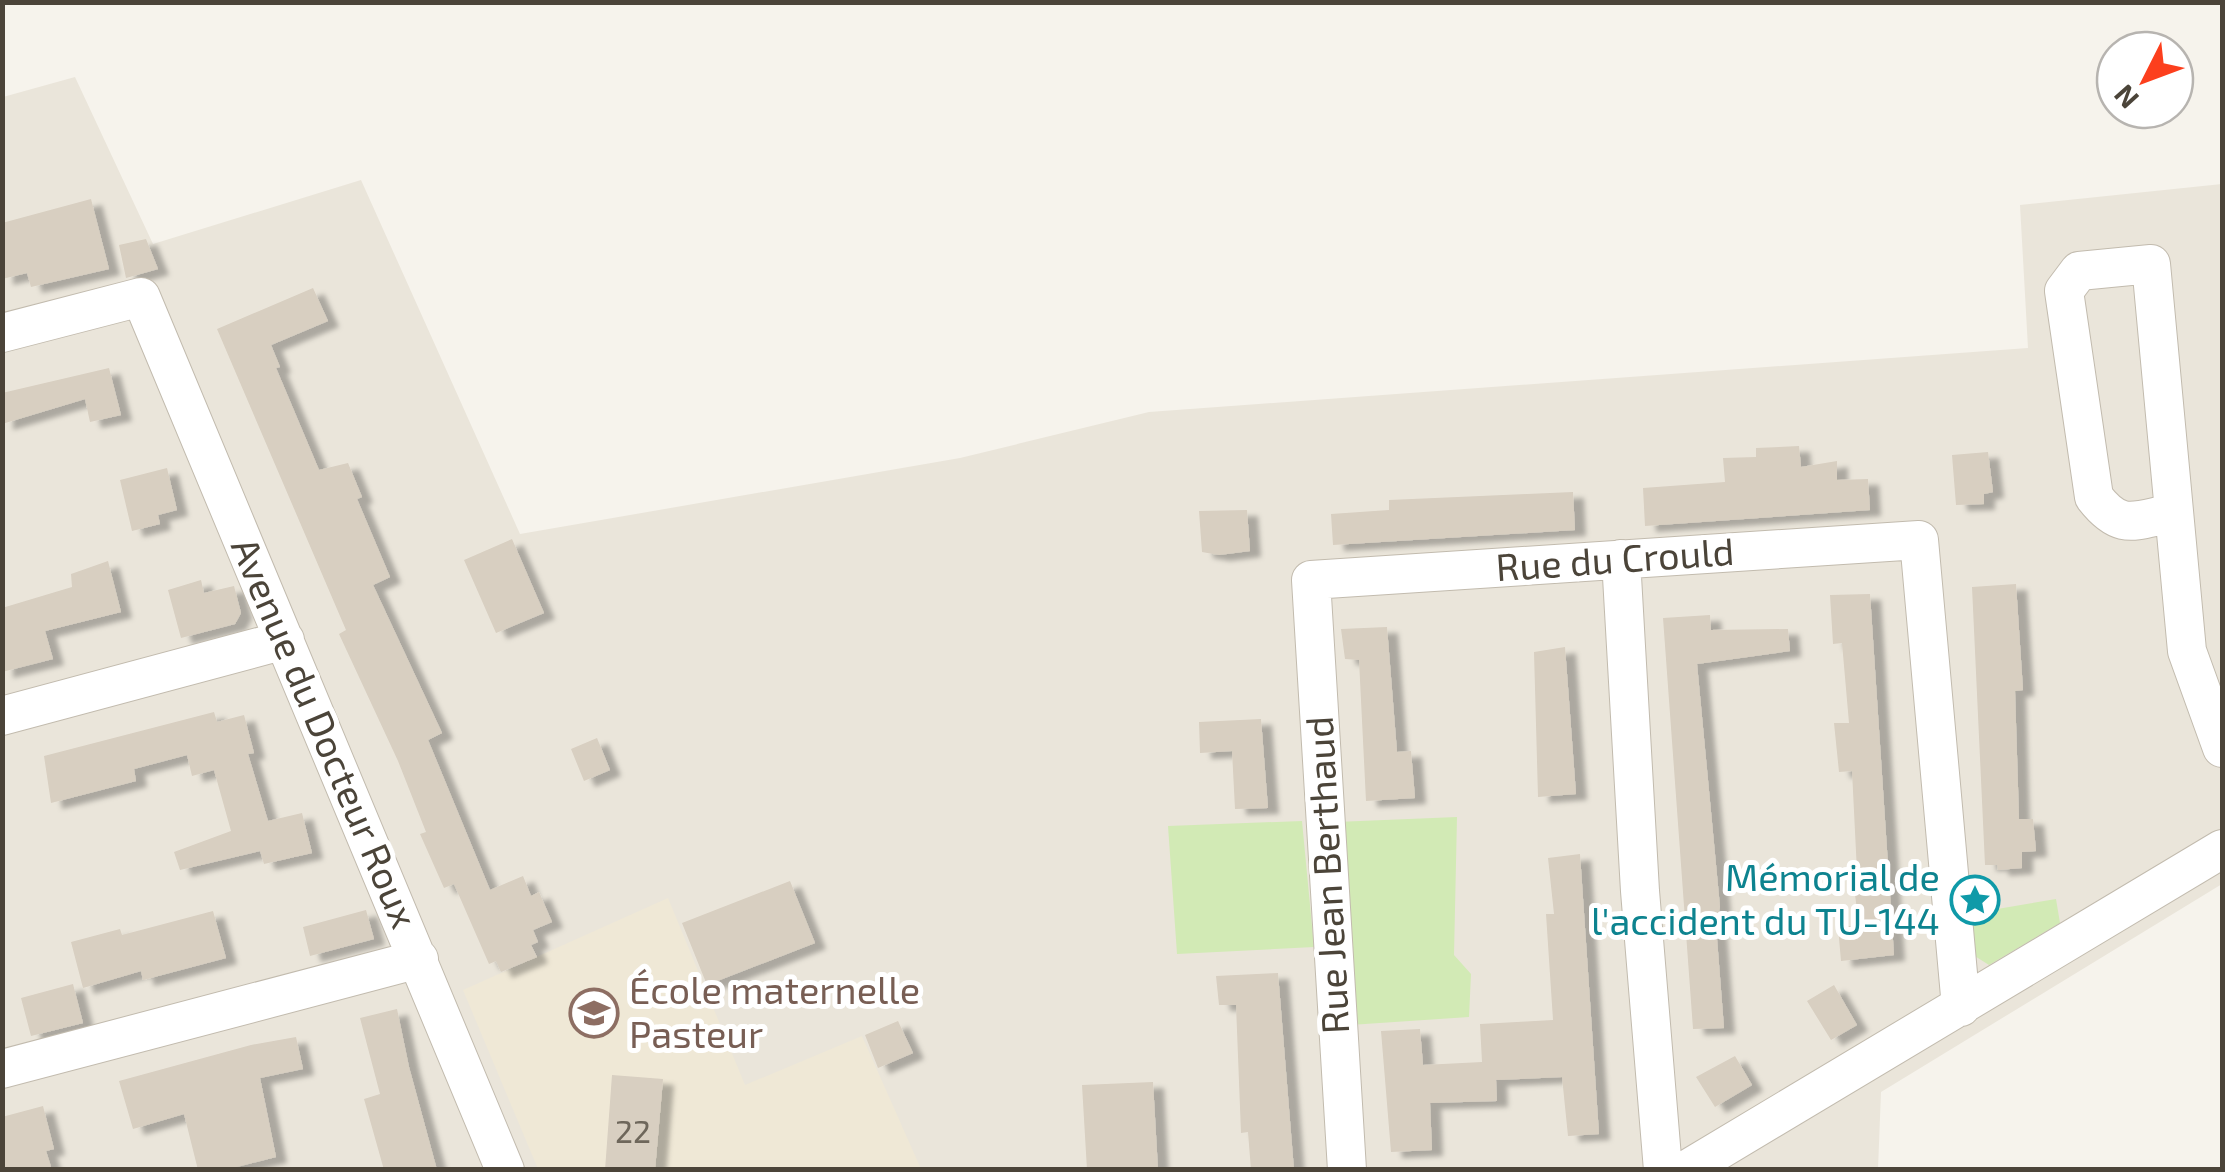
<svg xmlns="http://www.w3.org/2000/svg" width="2225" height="1172" font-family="'Exo 2',sans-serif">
  <defs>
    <filter id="shadow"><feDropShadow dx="11" dy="6" stdDeviation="2.5" flood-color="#0004"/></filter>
  </defs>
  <rect width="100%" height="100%" fill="#f6f3ec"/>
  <!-- residential -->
  <path fill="#eae5da" d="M 75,77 L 153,244 L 361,180 L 520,534 L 960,458 L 1149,412 L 2028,348 L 2020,205 L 2222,184 L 2222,884 L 1881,1092 L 1878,1169 L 3,1170 L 3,97 Z"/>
  <!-- education -->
  <path fill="#efe8d6" d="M 668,898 L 745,1085 L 862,1036 L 921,1169 L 538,1169 L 463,990 Z"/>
  <!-- green -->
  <path fill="#d2eab5" d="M 1457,817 L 1454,955 L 1471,974 L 1469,1017 L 1350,1025 L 1336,822 Z
    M 1302,821 L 1314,947 L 1177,954 L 1168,826 Z
    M 2056,899 L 2060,923 L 1989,965 L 1970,953 L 1968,914 Z"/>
  <!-- building -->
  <path fill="#d8cfc1" filter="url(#shadow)" d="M 91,199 L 109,269 L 31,287 L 27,273 L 2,279 L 2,223 Z
    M 146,239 L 158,269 L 126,278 L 119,245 Z
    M 313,288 L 328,321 L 271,345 L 280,367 L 276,368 L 319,470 L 348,463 L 362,497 L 357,499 L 390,577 L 373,585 L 442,733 L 428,740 L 490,890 L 523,876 L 531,896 L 539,892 L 552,922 L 533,930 L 538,942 L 531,945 L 537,957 L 501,972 L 496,961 L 489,964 L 454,884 L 444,888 L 420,834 L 426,832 L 398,761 L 339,634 L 346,630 L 217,329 Z
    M 109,368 L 121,415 L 90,422 L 85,399 L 2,424 L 2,393 Z
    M 1799,446 L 1801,467 L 1837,461 L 1837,480 L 1868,479 L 1870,510 L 1645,526 L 1643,488 L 1725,482 L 1723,458 L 1756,457 L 1756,448 Z
    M 1988,452 L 1993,492 L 1984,494 L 1984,504 L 1956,505 L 1952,455 Z
    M 167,468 L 177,510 L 158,515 L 160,524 L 132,531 L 120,480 Z
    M 1573,492 L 1575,530 L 1333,545 L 1331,514 L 1389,510 L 1389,500 Z
    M 1247,510 L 1250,551 L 1219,555 L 1202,552 L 1199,511 Z
    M 512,539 L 544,613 L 496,633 L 464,560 Z
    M 108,561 L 121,612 L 45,631 L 53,659 L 2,672 L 2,608 L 72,587 L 71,574 Z
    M 201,580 L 204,593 L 234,586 L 241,613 L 235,624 L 181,638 L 168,590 Z
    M 2016,584 L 2023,690 L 2015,691 L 2019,819 L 2033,819 L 2036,851 L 2022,852 L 2022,868 L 1998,870 L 1997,865 L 1985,865 L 1972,587 Z
    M 1870,594 L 1894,955 L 1841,961 L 1838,927 L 1859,925 L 1852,872 L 1857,872 L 1852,771 L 1839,772 L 1834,723 L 1849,723 L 1842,643 L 1833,644 L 1830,595 Z
    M 1710,615 L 1711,630 L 1788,629 L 1790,651 L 1697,664 L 1720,907 L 1716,926 L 1724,1028 L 1693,1029 L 1663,618 Z
    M 1387,627 L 1397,752 L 1411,751 L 1415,798 L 1366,801 L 1359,660 L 1345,659 L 1341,629 Z
    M 1565,647 L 1576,794 L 1538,797 L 1534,652 Z
    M 214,712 L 217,722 L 244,715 L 254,753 L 248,754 L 268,821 L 302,813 L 312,853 L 264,864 L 260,851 L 180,870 L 174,852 L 231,831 L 214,770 L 192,776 L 187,755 L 134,769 L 136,781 L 51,803 L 44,756 Z
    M 1261,719 L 1268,808 L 1235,809 L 1232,751 L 1200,753 L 1199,722 Z
    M 597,738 L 610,770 L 584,781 L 571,749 Z
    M 1580,854 L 1599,1134 L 1568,1136 L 1562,1077 L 1496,1080 L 1497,1101 L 1430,1103 L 1432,1150 L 1391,1152 L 1381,1031 L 1420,1029 L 1423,1065 L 1482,1062 L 1480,1024 L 1553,1020 L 1546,914 L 1554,914 L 1548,858 Z
    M 790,881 L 815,943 L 707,985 L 682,923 Z
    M 366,910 L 374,939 L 310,956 L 303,927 Z
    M 213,911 L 226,958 L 143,980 L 141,971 L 83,988 L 71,942 L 120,929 L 122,935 Z
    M 1278,973 L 1294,1170 L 1251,1170 L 1248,1132 L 1241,1133 L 1236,1005 L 1219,1005 L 1216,976 Z
    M 73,984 L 83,1023 L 31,1036 L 21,998 Z
    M 1834,985 L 1857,1025 L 1831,1040 L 1807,1001 Z
    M 397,1009 L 409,1067 L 437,1170 L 384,1170 L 364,1099 L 380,1094 L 360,1018 Z
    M 898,1021 L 913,1053 L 878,1068 L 865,1035 Z
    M 296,1037 L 303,1069 L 260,1078 L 276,1157 L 225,1170 L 198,1170 L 184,1114 L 133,1129 L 119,1081 L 251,1045 Z
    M 1735,1056 L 1752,1085 L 1715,1107 L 1696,1077 Z
    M 612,1075 L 663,1079 L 655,1170 L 605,1170 Z
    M 1153,1082 L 1158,1170 L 1087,1170 L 1082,1085 Z
    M 43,1106 L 54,1149 L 46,1151 L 52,1170 L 2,1170 L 2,1117 Z"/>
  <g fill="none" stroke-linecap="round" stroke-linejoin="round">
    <!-- minor casing -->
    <g stroke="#c2bbae" stroke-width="40">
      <path id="minor" d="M 2,333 L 141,297 L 505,1170
        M 2174,513 C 2134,520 2121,532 2094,497 L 2064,291 L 2079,271 L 2151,264 L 2187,651 L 2222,748
        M 1621,559 L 1640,891 L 1663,1170
        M 2,716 L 285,640
        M 2,1069 L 419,959
        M 1347,1170 L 1311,580 L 1919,540 L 1961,1007
        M 1686,1170 L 2222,849"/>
    </g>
    <!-- minor -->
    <use href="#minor" stroke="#fff" stroke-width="38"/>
  </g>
  <!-- icons -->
  <defs>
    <g id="sight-ring" transform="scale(2.5)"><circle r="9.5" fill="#fff" stroke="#0f9aa8" stroke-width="1.5"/><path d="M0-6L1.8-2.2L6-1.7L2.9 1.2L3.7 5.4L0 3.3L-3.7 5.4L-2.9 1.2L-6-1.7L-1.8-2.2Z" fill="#0f9aa8"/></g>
    <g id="school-ring" transform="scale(2.5)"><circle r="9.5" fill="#fff" stroke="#8d6e63" stroke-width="1.5"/><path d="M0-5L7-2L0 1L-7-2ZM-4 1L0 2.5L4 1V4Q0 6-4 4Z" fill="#8d6e63"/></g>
  </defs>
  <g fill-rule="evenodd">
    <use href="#sight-ring" x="1975" y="900"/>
    <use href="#school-ring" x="594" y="1013"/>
  </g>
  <g text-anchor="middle" stroke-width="10" stroke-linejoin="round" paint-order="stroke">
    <!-- number labels -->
    <g font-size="32" fill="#6e675b">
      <text x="633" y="1143">22</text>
    </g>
    <!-- street labels -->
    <g font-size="38" fill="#4b4439" stroke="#fff">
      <text transform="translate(1615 560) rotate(-4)" y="13">Rue du Crould</text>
      <text transform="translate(324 733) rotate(67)" y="13">Avenue du Docteur Roux</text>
      <text transform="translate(1328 875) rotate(-93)" y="13">Rue Jean Berthaud</text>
    </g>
    <!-- culture labels -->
    <g font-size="38" fill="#0d838f" stroke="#fff" text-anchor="end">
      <text x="1940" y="891">Mémorial de<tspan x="1940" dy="44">l'accident du TU-144</tspan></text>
    </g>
    <!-- education labels -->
    <g font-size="38" fill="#785e54" stroke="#fff" text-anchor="start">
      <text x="629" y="1004">École maternelle<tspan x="629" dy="44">Pasteur</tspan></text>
    </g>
  </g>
  <!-- border -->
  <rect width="2225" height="1172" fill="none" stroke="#4b4439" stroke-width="10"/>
  <!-- north arrow -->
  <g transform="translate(2145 80) rotate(228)"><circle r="48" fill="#ffffff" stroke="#b7b4b0" stroke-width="2.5"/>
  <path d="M0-8L18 38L0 25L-18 38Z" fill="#fc3f1d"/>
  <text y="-15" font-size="28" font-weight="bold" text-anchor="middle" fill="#4b4439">N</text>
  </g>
</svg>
